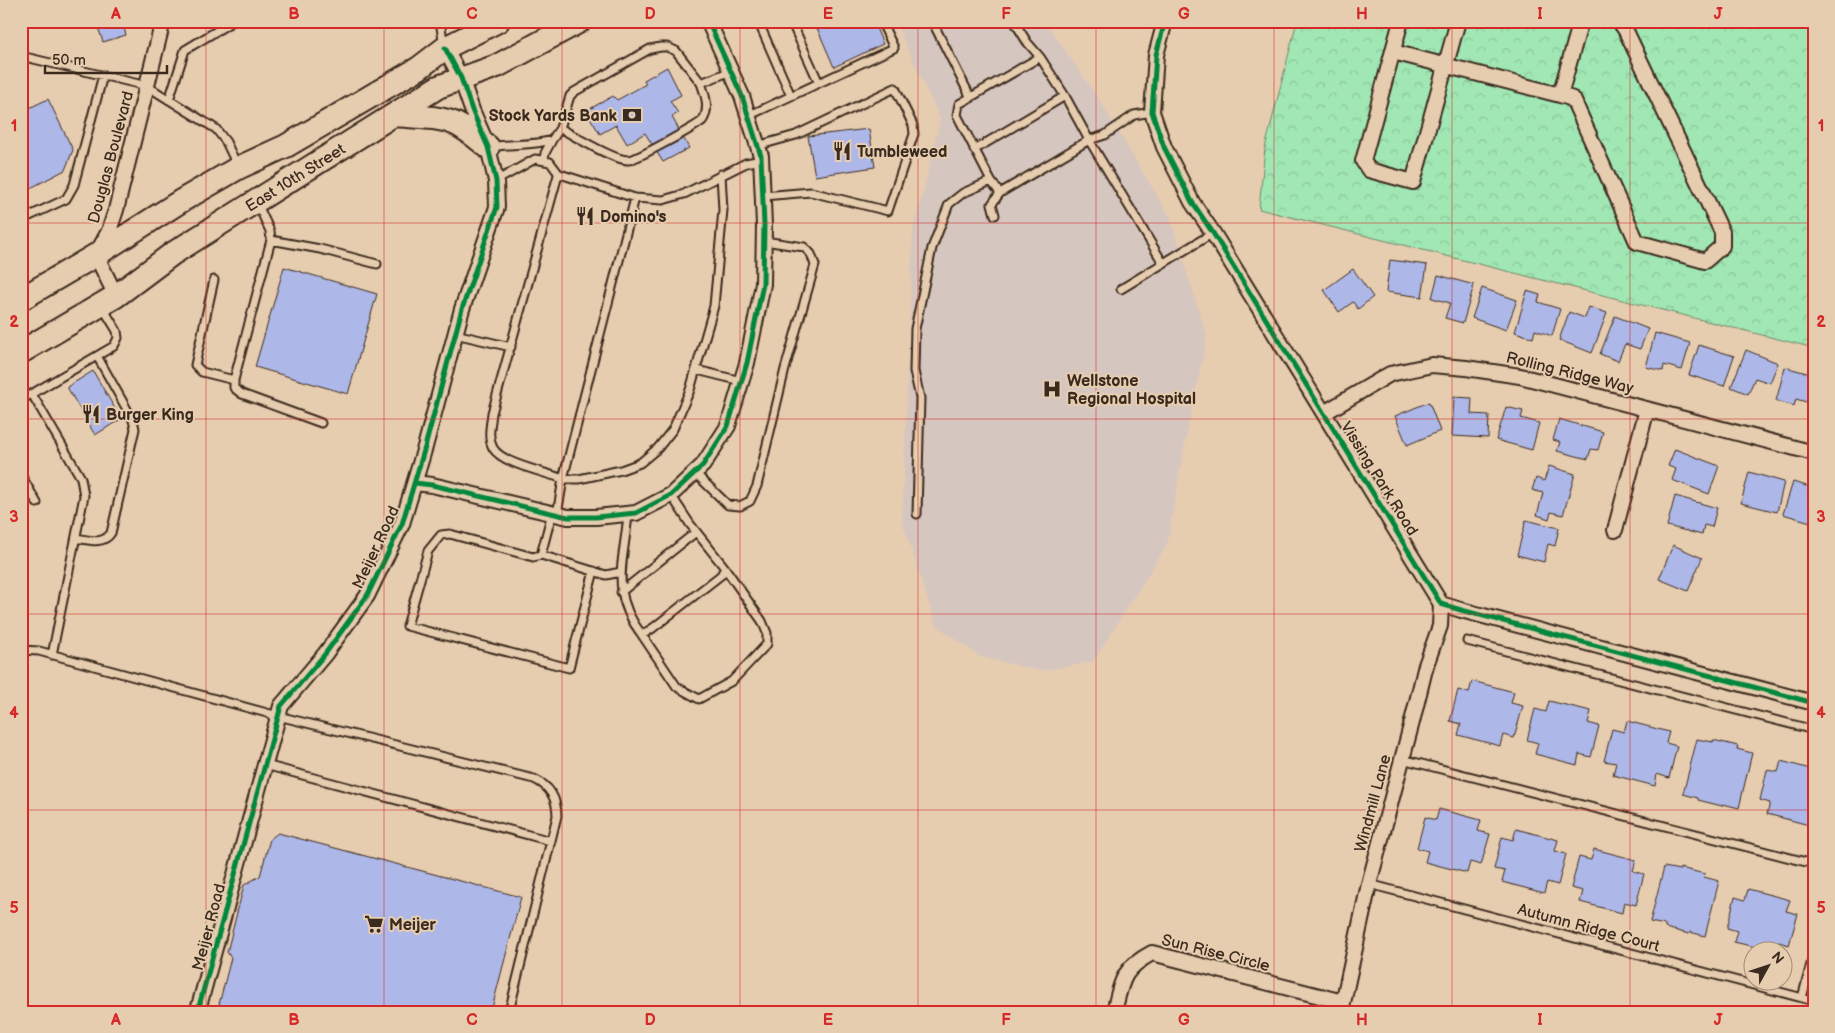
<svg xmlns="http://www.w3.org/2000/svg" width="1835" height="1033" font-family="'Balsamiq Sans',sans-serif">
  <defs>
    <pattern id="forest-crowns" width="20" height="18" patternUnits="userSpaceOnUse" patternTransform="scale(1.25)"><rect width="20" height="18" fill="#a0e7b4"/><path d="M2 6a3 3 0 1 1 6 0M12 15a3 3 0 1 1 6 0" fill="none" stroke="#8bc69a"/></pattern>
  </defs>
  <rect width="100%" height="100%" fill="#e7cdaf"/>
  <filter id="ink" filterUnits="userSpaceOnUse"><feTurbulence type="fractalNoise" baseFrequency=".02" numOctaves="2"/><feDisplacementMap in="SourceGraphic" scale="10" xChannelSelector="R" yChannelSelector="G"/><feConvolveMatrix kernelMatrix="1 2 1 2 8 2 1 2 1" color-interpolation-filters="sRGB"/></filter>
  <g filter="url(#ink)">
    <!-- built -->
    <path fill="#d6c6c0" d="M 895,21 L 1045,21 L 1100,101 L 1170,217 L 1207,337 L 1185,442 L 1167,545 L 1093,662 L 1041,671 L 980,657 L 936,625 L 902,521 L 913,229 L 925,185 L 940,119 Z"/>
    <!-- forest -->
    <path fill="url(#forest-crowns)" stroke="#6e8869" d="M 1297,21 L 1814,21 L 1814,348 L 1259,209 L 1265,148 Z"/>
    <!-- building -->
    <path fill="#adb7e8" stroke="#3b2a1e" d="M 96,21 L 122,21 L 126,35 L 103,42 Z
      M 814,21 L 873,21 L 883,44 L 834,67 Z
      M 667,67 L 681,95 L 670,101 L 678,113 L 672,117 L 689,148 L 663,162 L 645,133 L 627,144 L 616,125 L 600,134 L 586,111 L 613,96 L 617,100 L 646,84 L 644,80 Z
      M 48,99 L 73,150 L 65,170 L 21,193 L 21,112 Z
      M 869,129 L 875,167 L 815,176 L 808,136 Z
      M 1390,260 L 1427,265 L 1422,297 L 1386,292 Z
      M 284,267 L 377,294 L 348,394 L 255,367 Z
      M 1353,269 L 1373,297 L 1358,309 L 1353,302 L 1339,312 L 1324,290 Z
      M 1438,275 L 1474,285 L 1463,323 L 1445,318 L 1450,303 L 1432,298 Z
      M 1482,288 L 1517,300 L 1506,330 L 1472,318 Z
      M 1527,291 L 1540,295 L 1538,302 L 1560,309 L 1552,336 L 1535,330 L 1533,338 L 1515,332 Z
      M 1589,307 L 1607,313 L 1592,353 L 1559,340 L 1569,312 L 1585,318 Z
      M 1615,316 L 1648,329 L 1640,349 L 1625,344 L 1618,361 L 1600,354 Z
      M 1655,333 L 1690,343 L 1682,370 L 1664,365 L 1663,371 L 1646,367 Z
      M 1699,345 L 1734,356 L 1724,386 L 1689,375 Z
      M 1746,350 L 1778,363 L 1770,383 L 1755,378 L 1748,394 L 1731,387 Z
      M 1785,367 L 1814,375 L 1813,404 L 1796,399 L 1794,406 L 1776,401 Z
      M 93,371 L 121,419 L 95,435 L 67,387 Z
      M 1454,397 L 1472,398 L 1471,414 L 1489,415 L 1488,438 L 1452,436 Z
      M 1429,402 L 1440,431 L 1407,445 L 1395,416 Z
      M 1506,407 L 1523,411 L 1521,418 L 1539,423 L 1532,450 L 1496,440 Z
      M 1559,419 L 1603,432 L 1598,450 L 1591,449 L 1588,459 L 1557,451 L 1560,442 L 1553,440 Z
      M 1675,449 L 1719,466 L 1709,494 L 1672,480 L 1676,469 L 1668,466 Z
      M 1549,466 L 1575,474 L 1563,515 L 1551,512 L 1549,519 L 1537,515 L 1543,493 L 1532,490 L 1536,478 L 1544,481 Z
      M 1749,472 L 1784,482 L 1777,512 L 1741,503 Z
      M 1793,482 L 1810,487 L 1808,493 L 1814,495 L 1814,523 L 1783,514 Z
      M 1675,496 L 1717,508 L 1712,527 L 1704,525 L 1702,535 L 1667,526 Z
      M 1526,520 L 1559,528 L 1555,546 L 1548,544 L 1544,562 L 1517,555 Z
      M 1673,545 L 1702,558 L 1688,591 L 1659,579 Z
      M 1472,681 L 1514,692 L 1511,703 L 1523,706 L 1514,738 L 1503,735 L 1500,746 L 1458,735 L 1461,724 L 1450,721 L 1458,690 L 1469,693 Z
      M 1549,701 L 1591,711 L 1588,723 L 1599,726 L 1591,757 L 1579,754 L 1577,765 L 1535,754 L 1538,743 L 1527,740 L 1535,709 L 1546,712 Z
      M 1627,721 L 1669,732 L 1666,743 L 1677,746 L 1669,778 L 1657,774 L 1655,786 L 1613,775 L 1616,763 L 1604,761 L 1612,729 L 1624,732 Z
      M 1697,739 L 1713,742 L 1713,740 L 1738,746 L 1737,749 L 1752,753 L 1739,808 L 1723,804 L 1722,806 L 1698,800 L 1698,798 L 1683,794 Z
      M 1781,761 L 1814,770 L 1814,815 L 1812,814 L 1809,825 L 1767,814 L 1770,803 L 1760,800 L 1767,770 L 1778,772 Z
      M 1439,809 L 1481,820 L 1478,831 L 1490,834 L 1481,865 L 1470,862 L 1467,873 L 1425,862 L 1428,851 L 1417,848 L 1425,817 L 1436,820 Z
      M 1516,829 L 1558,840 L 1555,851 L 1566,854 L 1558,885 L 1547,882 L 1544,893 L 1502,882 L 1505,871 L 1494,869 L 1502,837 L 1513,840 Z
      M 278,833 L 521,897 L 491,1012 L 217,1012 L 231,958 L 227,952 L 244,885 L 260,876 L 270,839 Z
      M 1594,849 L 1636,860 L 1633,871 L 1644,874 L 1636,905 L 1624,902 L 1622,913 L 1580,902 L 1583,891 L 1571,888 L 1579,857 L 1591,860 Z
      M 1664,867 L 1680,870 L 1680,868 L 1705,874 L 1704,877 L 1719,881 L 1705,936 L 1690,932 L 1689,934 L 1665,928 L 1665,925 L 1650,922 Z
      M 1748,889 L 1790,900 L 1786,911 L 1798,914 L 1789,945 L 1779,942 L 1776,950 L 1768,950 L 1734,942 L 1737,931 L 1727,928 L 1735,897 L 1745,900 Z"/>
    <g fill="none" stroke-linecap="round" stroke-linejoin="round">
      <!-- service casing -->
      <g stroke="#3b2a1e" stroke-width="11">
        <path id="service" d="M 440,21 L 444,46
          M 758,21 L 791,96
          M 791,21 L 819,83
          M 932,21 L 971,98
          M 1014,21 L 1027,42 L 1040,57 L 1065,96 L 1089,140 L 1163,263
          M 21,56 L 147,86 L 216,129 L 226,142 L 237,165
          M 169,100 L 185,50 L 233,21
          M 748,116 L 894,48 L 881,21
          M 560,128 C 574,136 615,161 629,160 C 637,159 699,125 703,120 C 710,108 705,94 701,83
          M 757,146 L 796,135 L 895,88 L 913,125 L 914,134 L 888,211 L 811,192 L 763,196
          M 491,147 C 512,143 532,146 552,140 L 560,128 L 570,96 L 574,92 L 650,49 L 661,47 L 667,47 L 676,51 L 701,83 L 731,71
          M 974,150 L 1065,96
          M 544,160 L 545,153 L 552,140
          M 496,181 L 535,159 L 550,162 L 559,174
          M 1000,193 L 991,181 L 957,115 L 959,104 L 1040,57
          M 635,198 L 563,479 L 579,479 L 621,470 L 640,463 L 658,448 L 673,429 L 690,390 L 714,306 L 723,210 L 721,174
          M 257,203 L 270,231 L 271,240 L 234,380 L 234,388 L 242,394 L 321,423
          M 995,215 L 992,204 L 1000,193 L 1089,140 L 1105,135 L 1134,115 L 1152,112
          M 21,220 L 66,199 L 74,185 L 103,75
          M 271,240 L 320,249 L 377,264
          M 214,280 L 195,365 L 202,372 L 234,380
          M 1121,289 L 1213,233
          M 455,334 L 511,347
          M 697,370 L 741,381
          M 32,394 L 81,478 L 84,496 L 52,655
          M 21,400 L 114,346 L 118,338 L 117,331 L 103,308
          M 695,473 L 728,505 L 740,506 L 750,501 L 757,486 L 785,369 L 815,265 L 811,254 L 804,247 L 764,241
          M 21,475 L 37,503
          M 552,513 L 541,555 L 606,575 L 621,572
          M 628,514 C 624,563 609,592 642,635 L 653,628 L 721,575 L 725,568
          M 917,514 L 920,398 L 914,371 L 915,329 L 932,248 L 949,204 L 963,193 L 991,181
          M 557,515 L 563,479 C 546,472 502,464 493,448 C 487,437 491,424 492,413 L 558,175 L 560,174 L 635,198 L 663,200 L 684,194 L 746,163 L 761,160
          M 76,538 C 89,540 103,545 111,533 L 135,429 L 133,420 L 97,356
          M 541,555 L 533,557 L 450,534 L 441,535 L 428,551 L 407,626 L 569,668 L 594,571
          M 621,592 L 696,532
          M 642,635 L 677,687 L 699,699 L 732,681 L 767,644 L 767,633 L 762,621 L 725,568 L 690,524 L 671,495
          M 1467,641 L 1814,730
          M 21,650 L 39,651 L 278,716 L 534,779 C 550,786 557,799 557,816 L 509,1012
          M 1402,759 L 1814,864
          M 265,765 L 551,841
          M 1369,884 L 1814,1001
          M 1802,998 L 1814,953"/>
      </g>
      <!-- minor casing -->
      <g stroke="#3b2a1e" stroke-width="18">
        <path id="minor" d="M 1165,21 L 1156,55 L 1152,112 L 1164,147 L 1192,202 L 1213,233 L 1441,604 L 1461,610 L 1814,703
          M 1401,21 L 1363,161 L 1369,170 L 1413,182 L 1458,21
          M 1393,52 L 1560,95 L 1581,21
          M 1560,95 L 1573,99 L 1637,242 L 1705,261 L 1722,246 L 1722,232 L 1625,29 L 1619,21
          M 116,296 L 96,255 L 109,231 L 116,210 L 163,21
          M 1324,413 L 1390,374 L 1432,365 L 1466,368 L 1520,376 L 1814,453
          M 415,483 L 432,485 L 568,517 L 596,517 L 636,513 L 671,495 L 703,465 L 728,426 L 747,363 L 763,284 L 764,225 L 761,156 L 742,96 L 708,21
          M 1615,530 L 1647,409
          M 198,1010 L 281,706 L 325,654 L 367,596 L 402,524 L 425,447 L 462,309 L 497,207 L 496,181 L 488,147 L 472,110 L 461,78 L 445,48
          M 1114,1012 C 1122,980 1122,969 1152,953 L 1343,1002
          M 1341,1012 L 1369,884 L 1412,722 L 1426,665 L 1440,626 L 1441,604"/>
      </g>
      <!-- primary casing -->
      <g stroke="#3b2a1e" stroke-width="26">
        <path id="primary" d="M 394,115 C 414,117 438,116 456,124 C 468,130 478,139 488,147
          M 21,299 L 96,255 L 181,201 L 238,168 L 286,146 L 419,68 L 445,48 L 498,21
          M 21,352 L 116,296 L 172,254 L 438,87 L 497,66 L 580,21"/>
      </g>
      <!-- service -->
      <use href="#service" stroke="#e7cdaf" stroke-width="7"/>
      <!-- minor -->
      <use href="#minor" stroke="#e7cdaf" stroke-width="14"/>
      <!-- primary -->
      <use href="#primary" stroke="#e7cdaf" stroke-width="22"/>
      <!-- cycleway casing -->
      <g stroke="#e7cdaf" stroke-width="8">
        <path id="cycleway" d="M 1165,21 L 1156,55 L 1152,112 L 1164,147 L 1192,202 L 1213,233 L 1441,604 L 1461,610 L 1814,703
          M 415,483 L 432,485 L 568,517 L 596,517 L 636,513 L 671,495 L 703,465 L 728,426 L 747,363 L 763,284 L 764,225 L 761,156 L 742,96 L 708,21
          M 198,1010 L 281,706 L 325,654 L 367,596 L 402,524 L 425,447 L 462,309 L 497,207 L 496,181 L 488,147 L 472,110 L 461,78 L 445,48"/>
      </g>
      <!-- cycleway -->
      <use href="#cycleway" stroke="#00873e" stroke-width="5"/>
    </g>
  </g>
  <!-- grid -->
  <path fill="none" stroke="#d62828" stroke-width="1" stroke-opacity="0.55" d="M 206,21 L 206,1012M 384,21 L 384,1012M 562,21 L 562,1012M 740,21 L 740,1012M 918,21 L 918,1012M 1096,21 L 1096,1012M 1274,21 L 1274,1012M 1452,21 L 1452,1012M 1630,21 L 1630,1012M 21,223 L 1814,223M 21,419 L 1814,419M 21,614 L 1814,614M 21,810 L 1814,810"/>
  <!-- icons -->
  <defs>
    <g id="bank-bare" transform="scale(1.5)"><path d="M-6-4H6V4H-6ZM0-2.3a2.3 2.3 0 1 0 0 4.6a2.3 2.3 0 1 0 0-4.6Z" fill="#3b2a1e" stroke="#e7cdaf" stroke-width="2.5" paint-order="stroke"/></g>
    <g id="restaurant-bare" transform="scale(1.5)"><path d="M-5-6h1v4h1v-4h1v4h1v-4h1v5L-1.5 .5V6h-2V.5L-5-1ZM5-6V6H3V1.5H1.5Q1.5-4 5-6Z" fill="#3b2a1e" stroke="#e7cdaf" stroke-width="2.5" paint-order="stroke"/></g>
    <g id="hospital-bare" transform="scale(1.5)"><path d="M-5-5h3v3.5h4V-5h3V5h-3V1.5h-4V5h-3Z" fill="#3b2a1e" stroke="#e7cdaf" stroke-width="2.5" paint-order="stroke"/></g>
    <g id="supermarket-bare" transform="scale(1.5)"><path d="M-6-5.5h2.5l.6 2H6L4.5 2H-2.5L-4.4-4H-6ZM-1.5 3.2a1.3 1.3 0 1 0 .1 0ZM3 3.2a1.3 1.3 0 1 0 .1 0Z" fill="#3b2a1e" stroke="#e7cdaf" stroke-width="2.5" paint-order="stroke"/></g>
  </defs>
  <g fill-rule="evenodd">
    <use href="#bank-bare" x="632" y="115"/>
    <use href="#restaurant-bare" x="842" y="151"/>
    <use href="#restaurant-bare" x="585" y="216"/>
    <use href="#hospital-bare" x="1052" y="389"/>
    <use href="#restaurant-bare" x="91" y="414"/>
    <use href="#supermarket-bare" x="374" y="924"/>
  </g>
  <g text-anchor="middle" stroke-width="4" stroke-linejoin="round" paint-order="stroke">
    <!-- poi labels -->
    <g font-size="16" font-weight="bold" fill="#3b2a1e" stroke="#e7cdaf" text-anchor="start">
      <text x="617" y="121" text-anchor="end">Stock Yards Bank</text>
      <text x="857" y="157">Tumbleweed</text>
      <text x="600" y="222">Domino's</text>
      <text x="1067" y="386">Wellstone<tspan x="1067" dy="18">Regional Hospital</tspan></text>
      <text x="106" y="420">Burger King</text>
      <text x="389" y="930">Meijer</text>
    </g>
    <!-- street labels -->
    <g font-size="16" fill="#3b2a1e" stroke="#e7cdaf">
      <text transform="translate(110 157) rotate(-75)" y="6">Douglas Boulevard</text>
      <text transform="translate(295 177) rotate(-32)" y="6">East 10th Street</text>
      <text transform="translate(1570 372) rotate(14)" y="6">Rolling Ridge Way</text>
      <text transform="translate(1380 478) rotate(58)" y="6">Vissing Park Road</text>
      <text transform="translate(375 547) rotate(-65)" y="6">Meijer Road</text>
      <text transform="translate(1372 803) rotate(-75)" y="6">Windmill Lane</text>
      <text transform="translate(208 927) rotate(-75)" y="6">Meijer Road</text>
      <text transform="translate(1589 927) rotate(15)" y="6">Autumn Ridge Court</text>
      <text transform="translate(1216 952) rotate(14)" y="6">Sun Rise Circle</text>
    </g>
  </g>
  <!-- margin -->
  <rect width="1835" height="1033" fill="none" stroke="#e7cdaf" stroke-width="55"/>
  <!-- north arrow -->
  <g transform="translate(1768 966) rotate(50)"><circle r="24" fill="#e7cdaf" stroke="#a28c75"/>
  <path d="M0-4L9 19L0 12L-9 19Z" fill="#3b2a1e"/>
  <text y="-8" font-size="14" font-weight="bold" text-anchor="middle" fill="#3b2a1e">N</text>
  </g>
  <!-- scale -->
  <path d="M45 65v8h122v-8" fill="none" stroke="#3b2a1e" stroke-width="2.5"/>
  <text x="52" y="65" font-size="15" fill="#3b2a1e" stroke="#e7cdaf" stroke-width="4" paint-order="stroke">50 m</text>
  <rect x="28" y="28" width="1780" height="978" fill="none" stroke="#d62828" stroke-width="2"/>
  <g font-size="16" text-anchor="middle" font-weight="bold" fill="#d62828">
    <text x="116" y="19">A</text>
    <text x="294" y="19">B</text>
    <text x="472" y="19">C</text>
    <text x="650" y="19">D</text>
    <text x="828" y="19">E</text>
    <text x="1006" y="19">F</text>
    <text x="1184" y="19">G</text>
    <text x="1362" y="19">H</text>
    <text x="1540" y="19">I</text>
    <text x="1718" y="19">J</text>
    <text x="14" y="131">1</text>
    <text x="1821" y="131">1</text>
    <text x="14" y="327">2</text>
    <text x="1821" y="327">2</text>
    <text x="14" y="522">3</text>
    <text x="1821" y="522">3</text>
    <text x="14" y="718">4</text>
    <text x="1821" y="718">4</text>
    <text x="14" y="913">5</text>
    <text x="1821" y="913">5</text>
    <text x="116" y="1025">A</text>
    <text x="294" y="1025">B</text>
    <text x="472" y="1025">C</text>
    <text x="650" y="1025">D</text>
    <text x="828" y="1025">E</text>
    <text x="1006" y="1025">F</text>
    <text x="1184" y="1025">G</text>
    <text x="1362" y="1025">H</text>
    <text x="1540" y="1025">I</text>
    <text x="1718" y="1025">J</text>
  </g>
</svg>
